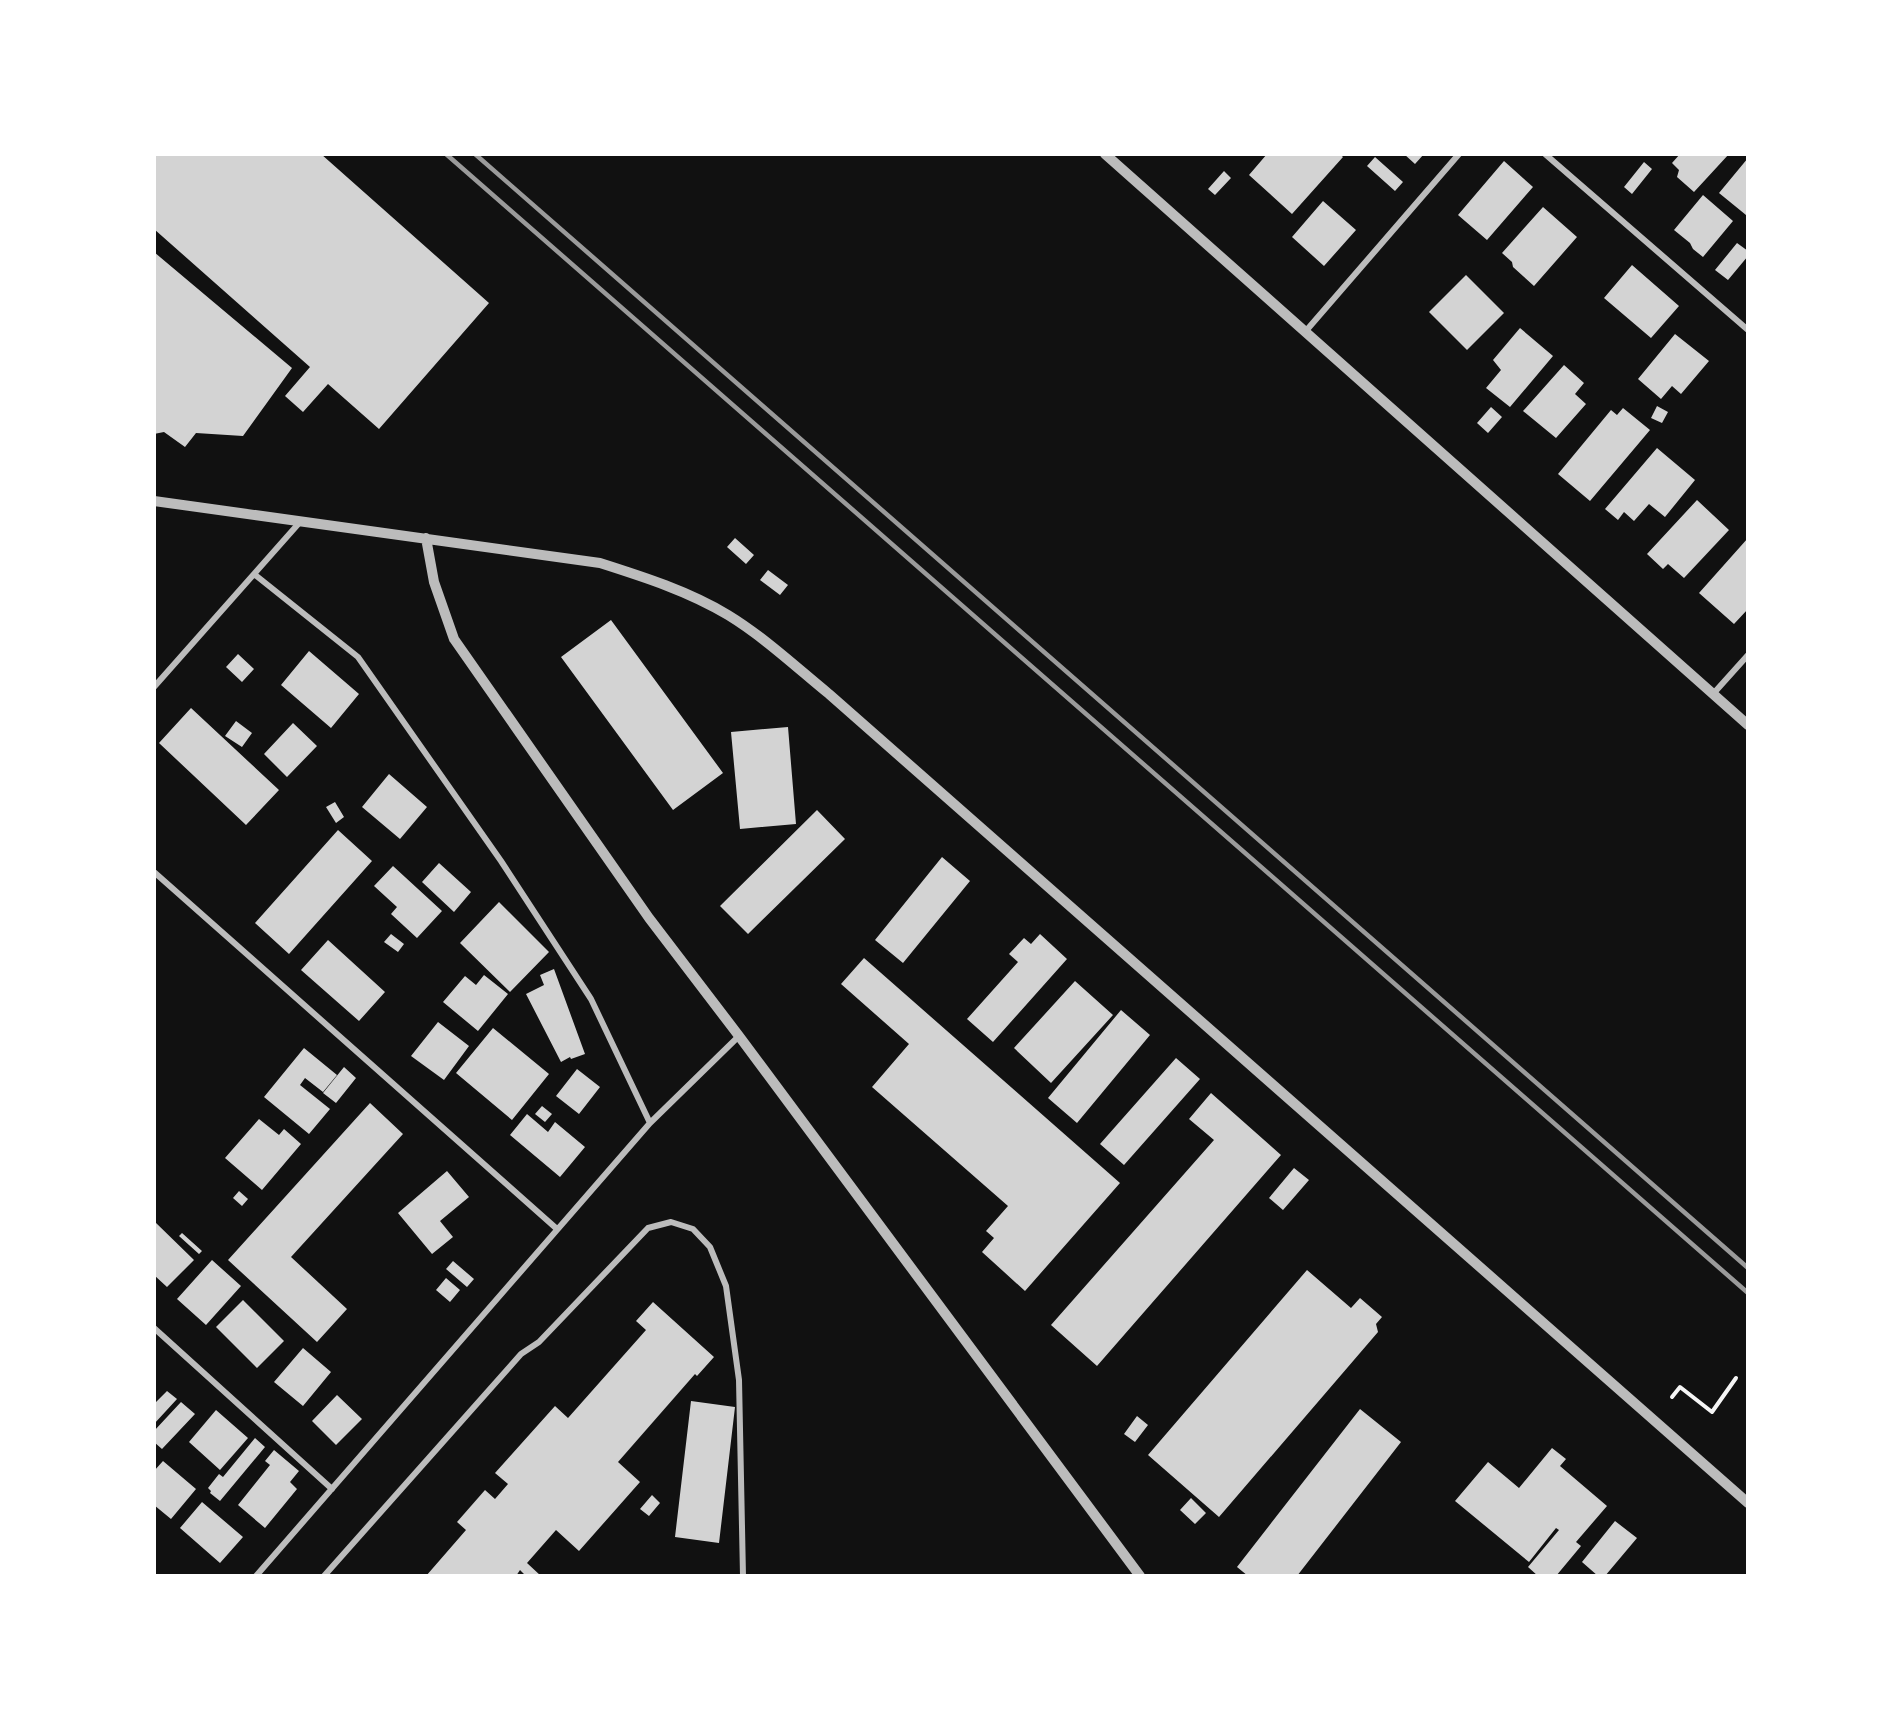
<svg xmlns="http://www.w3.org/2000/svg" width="1902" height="1730" font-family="'Libre Baskerville',serif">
  <rect width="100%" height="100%" fill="#111"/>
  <!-- building -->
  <path fill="#d3d3d3" d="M 157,154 L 321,154 L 489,303 L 379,429 L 328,384 L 303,412 L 285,396 L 310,367 L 154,229 L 154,157 Z
    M 1267,154 L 1340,154 L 1343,157 L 1292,214 L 1249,175 Z
    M 1404,154 L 1424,154 L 1415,164 Z
    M 1680,154 L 1729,154 L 1694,192 L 1677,177 L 1679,170 L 1672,163 Z
    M 1375,157 L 1403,182 L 1395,191 L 1367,166 Z
    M 1748,158 L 1748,212 L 1746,215 L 1719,193 Z
    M 1504,161 L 1533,187 L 1487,240 L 1458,215 Z
    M 1644,162 L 1652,169 L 1632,194 L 1624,187 Z
    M 1224,171 L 1231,178 L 1215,195 L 1208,189 Z
    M 1703,195 L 1733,221 L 1703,257 L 1693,249 L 1690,243 L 1674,230 Z
    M 1323,201 L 1356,230 L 1324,266 L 1292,237 Z
    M 1543,207 L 1577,237 L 1534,286 L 1513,267 L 1512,262 L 1502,253 Z
    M 1737,243 L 1748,251 L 1748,256 L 1728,280 L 1715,270 Z
    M 154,252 L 292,368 L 243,436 L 196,433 L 185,447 L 164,432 L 154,434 Z
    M 1632,265 L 1679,306 L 1651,338 L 1604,298 Z
    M 1466,275 L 1504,313 L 1467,350 L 1429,312 Z
    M 1520,328 L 1553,356 L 1510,407 L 1486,388 L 1501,370 L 1493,360 Z
    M 1675,334 L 1709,361 L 1681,394 L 1672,386 L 1661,399 L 1638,379 Z
    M 1564,365 L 1584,383 L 1575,394 L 1586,404 L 1556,438 L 1523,411 Z
    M 1657,406 L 1668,412 L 1662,423 L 1651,418 Z
    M 1491,407 L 1502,417 L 1488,433 L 1477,423 Z
    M 1623,408 L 1650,430 L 1590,501 L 1558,474 L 1611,410 L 1617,415 Z
    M 1657,448 L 1695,480 L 1665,517 L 1649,504 L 1634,521 L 1624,512 L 1618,520 L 1605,509 Z
    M 1697,500 L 1729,530 L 1684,578 L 1668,564 L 1663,569 L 1647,554 Z
    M 735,538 L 754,555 L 746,564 L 727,547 Z
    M 1748,538 L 1748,609 L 1734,624 L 1699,593 Z
    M 768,570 L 788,585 L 780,595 L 760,580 Z
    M 611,620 L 723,773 L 673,810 L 561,657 Z
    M 309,651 L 359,694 L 331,728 L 281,685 Z
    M 238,654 L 254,669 L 242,682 L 226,667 Z
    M 191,708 L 279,790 L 246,825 L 159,743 Z
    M 236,721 L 252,733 L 242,747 L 225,736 Z
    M 293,723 L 317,746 L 287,777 L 264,754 Z
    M 788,727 L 796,824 L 740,829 L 731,732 Z
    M 389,774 L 427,807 L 400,839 L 362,807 Z
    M 335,802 L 344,817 L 336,823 L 326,807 Z
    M 817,810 L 845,839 L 748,934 L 720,906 Z
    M 338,830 L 372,861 L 289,954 L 255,923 Z
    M 942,857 L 970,881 L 903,963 L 875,940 Z
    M 439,863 L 471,892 L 454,912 L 422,882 Z
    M 393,866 L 442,911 L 417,938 L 391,914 L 397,907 L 374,886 Z
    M 499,902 L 549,952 L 510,992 L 460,943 Z
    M 391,934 L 404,944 L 398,952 L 384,942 Z
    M 1040,934 L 1067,959 L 993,1042 L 967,1019 L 1018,962 L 1009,954 L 1024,938 L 1031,944 Z
    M 328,940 L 385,992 L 359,1021 L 301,970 Z
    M 864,958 L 1120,1183 L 1025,1291 L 982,1252 L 994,1238 L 986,1231 L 1008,1206 L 872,1087 L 909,1044 L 841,984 Z
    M 554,969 L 585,1054 L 571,1059 L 570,1057 L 561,1062 L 526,994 L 544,985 L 540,975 Z
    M 484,975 L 508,994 L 478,1031 L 443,1002 L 465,976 L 476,985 Z
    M 1075,981 L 1113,1015 L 1051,1083 L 1014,1048 Z
    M 1121,1010 L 1150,1035 L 1077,1123 L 1048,1098 Z
    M 438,1022 L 469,1046 L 444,1080 L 411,1056 Z
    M 493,1028 L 549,1074 L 512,1120 L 456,1073 Z
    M 304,1048 L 337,1075 L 323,1092 L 305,1078 L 300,1085 L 330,1109 L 309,1134 L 264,1097 Z
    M 1176,1058 L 1200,1079 L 1124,1165 L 1100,1144 Z
    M 344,1067 L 356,1078 L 336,1103 L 323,1093 Z
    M 577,1069 L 600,1087 L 579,1114 L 556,1096 Z
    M 1211,1093 L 1281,1155 L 1097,1366 L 1051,1325 L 1214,1140 L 1189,1119 Z
    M 370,1103 L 403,1134 L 291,1257 L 347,1309 L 317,1342 L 228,1260 Z
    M 542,1106 L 552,1114 L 545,1122 L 535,1114 Z
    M 527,1114 L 548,1132 L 555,1122 L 585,1147 L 560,1177 L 510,1135 Z
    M 259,1119 L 279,1135 L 284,1129 L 301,1144 L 262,1190 L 225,1158 Z
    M 1294,1168 L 1309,1180 L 1283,1210 L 1269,1198 Z
    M 447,1171 L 469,1197 L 440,1221 L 453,1237 L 432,1254 L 398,1213 Z
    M 239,1191 L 248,1199 L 242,1206 L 233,1198 Z
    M 154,1221 L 194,1260 L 167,1287 L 154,1275 Z
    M 182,1233 L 202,1251 L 199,1254 L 179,1236 Z
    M 212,1260 L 241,1286 L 206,1325 L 177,1299 Z
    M 453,1261 L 474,1279 L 467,1287 L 446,1269 Z
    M 1307,1270 L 1351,1308 L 1360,1298 L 1382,1317 L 1376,1324 L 1378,1332 L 1219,1517 L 1148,1455 Z
    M 446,1278 L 460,1290 L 450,1302 L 436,1290 Z
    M 243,1300 L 284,1341 L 257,1368 L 216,1327 Z
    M 653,1302 L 714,1357 L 697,1376 L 695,1374 L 618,1462 L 640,1482 L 579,1551 L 556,1530 L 527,1563 L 541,1576 L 526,1576 L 520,1570 L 516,1576 L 426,1576 L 466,1530 L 457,1522 L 485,1490 L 495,1499 L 508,1484 L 495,1473 L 555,1406 L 568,1418 L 646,1330 L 636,1321 Z
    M 303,1348 L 331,1372 L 303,1406 L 274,1382 Z
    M 167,1391 L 177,1399 L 154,1424 L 154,1404 Z
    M 337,1395 L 362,1419 L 336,1445 L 312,1421 Z
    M 691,1401 L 735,1407 L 719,1543 L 675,1537 Z
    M 181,1402 L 195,1414 L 162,1449 L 154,1442 L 154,1431 Z
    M 1360,1409 L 1401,1442 L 1297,1576 L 1248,1576 L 1237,1567 Z
    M 216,1410 L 248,1438 L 220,1470 L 189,1442 Z
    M 1137,1416 L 1148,1425 L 1135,1442 L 1124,1434 Z
    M 255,1438 L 265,1447 L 220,1501 L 210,1493 L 211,1491 L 208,1488 L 219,1474 L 223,1477 Z
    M 1552,1448 L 1566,1459 L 1560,1466 L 1607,1506 L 1576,1542 L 1581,1546 L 1556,1576 L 1538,1576 L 1528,1567 L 1559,1530 L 1556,1528 L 1529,1562 L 1455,1501 L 1488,1462 L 1519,1488 Z
    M 274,1450 L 299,1471 L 290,1482 L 297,1489 L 265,1528 L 238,1505 L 270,1465 L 265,1461 Z
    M 163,1461 L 196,1489 L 171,1519 L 154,1505 L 154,1471 Z
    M 652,1495 L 660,1503 L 649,1516 L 640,1509 Z
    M 1191,1498 L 1206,1513 L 1195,1524 L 1180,1510 Z
    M 202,1502 L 243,1537 L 220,1563 L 180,1528 Z
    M 1615,1521 L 1637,1538 L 1605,1576 L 1598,1576 L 1582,1562 Z"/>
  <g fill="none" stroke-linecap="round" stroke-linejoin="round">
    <!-- path -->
    <path stroke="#f5f5f5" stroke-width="4" d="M 1672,1397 L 1680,1387 L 1712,1412 L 1736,1378"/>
    <!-- minor -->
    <path stroke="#bcbcbc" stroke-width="6" d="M 1545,154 L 1748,330
      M 1305,332 L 1459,154
      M 254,574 L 358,657 L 501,861 L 591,999 L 650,1123
      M 154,687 L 300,522
      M 1713,694 L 1748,655
      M 154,872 L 557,1229
      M 154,1328 L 332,1489
      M 256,1576 L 650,1123 L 739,1036
      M 324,1576 L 521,1354 L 539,1342 L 648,1228 L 671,1222 L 693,1229 L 710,1247 L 726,1286 L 739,1380 L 743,1576"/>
    <!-- tertiary -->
    <path stroke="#bcbcbc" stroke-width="10" d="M 1105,154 L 1748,725
      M 154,501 L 600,563 C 644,577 688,591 728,615 C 764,637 796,667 829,694 L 1748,1503
      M 426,538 L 434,582 L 454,639 L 649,918 L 739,1036 L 1140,1576"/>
    <!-- rail -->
    <path stroke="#9a9a9a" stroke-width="4.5" d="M 446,154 L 1748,1293
      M 475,154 L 1748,1268"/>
  </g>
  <!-- border -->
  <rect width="1902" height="1730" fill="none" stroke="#ffffff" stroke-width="312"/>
</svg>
